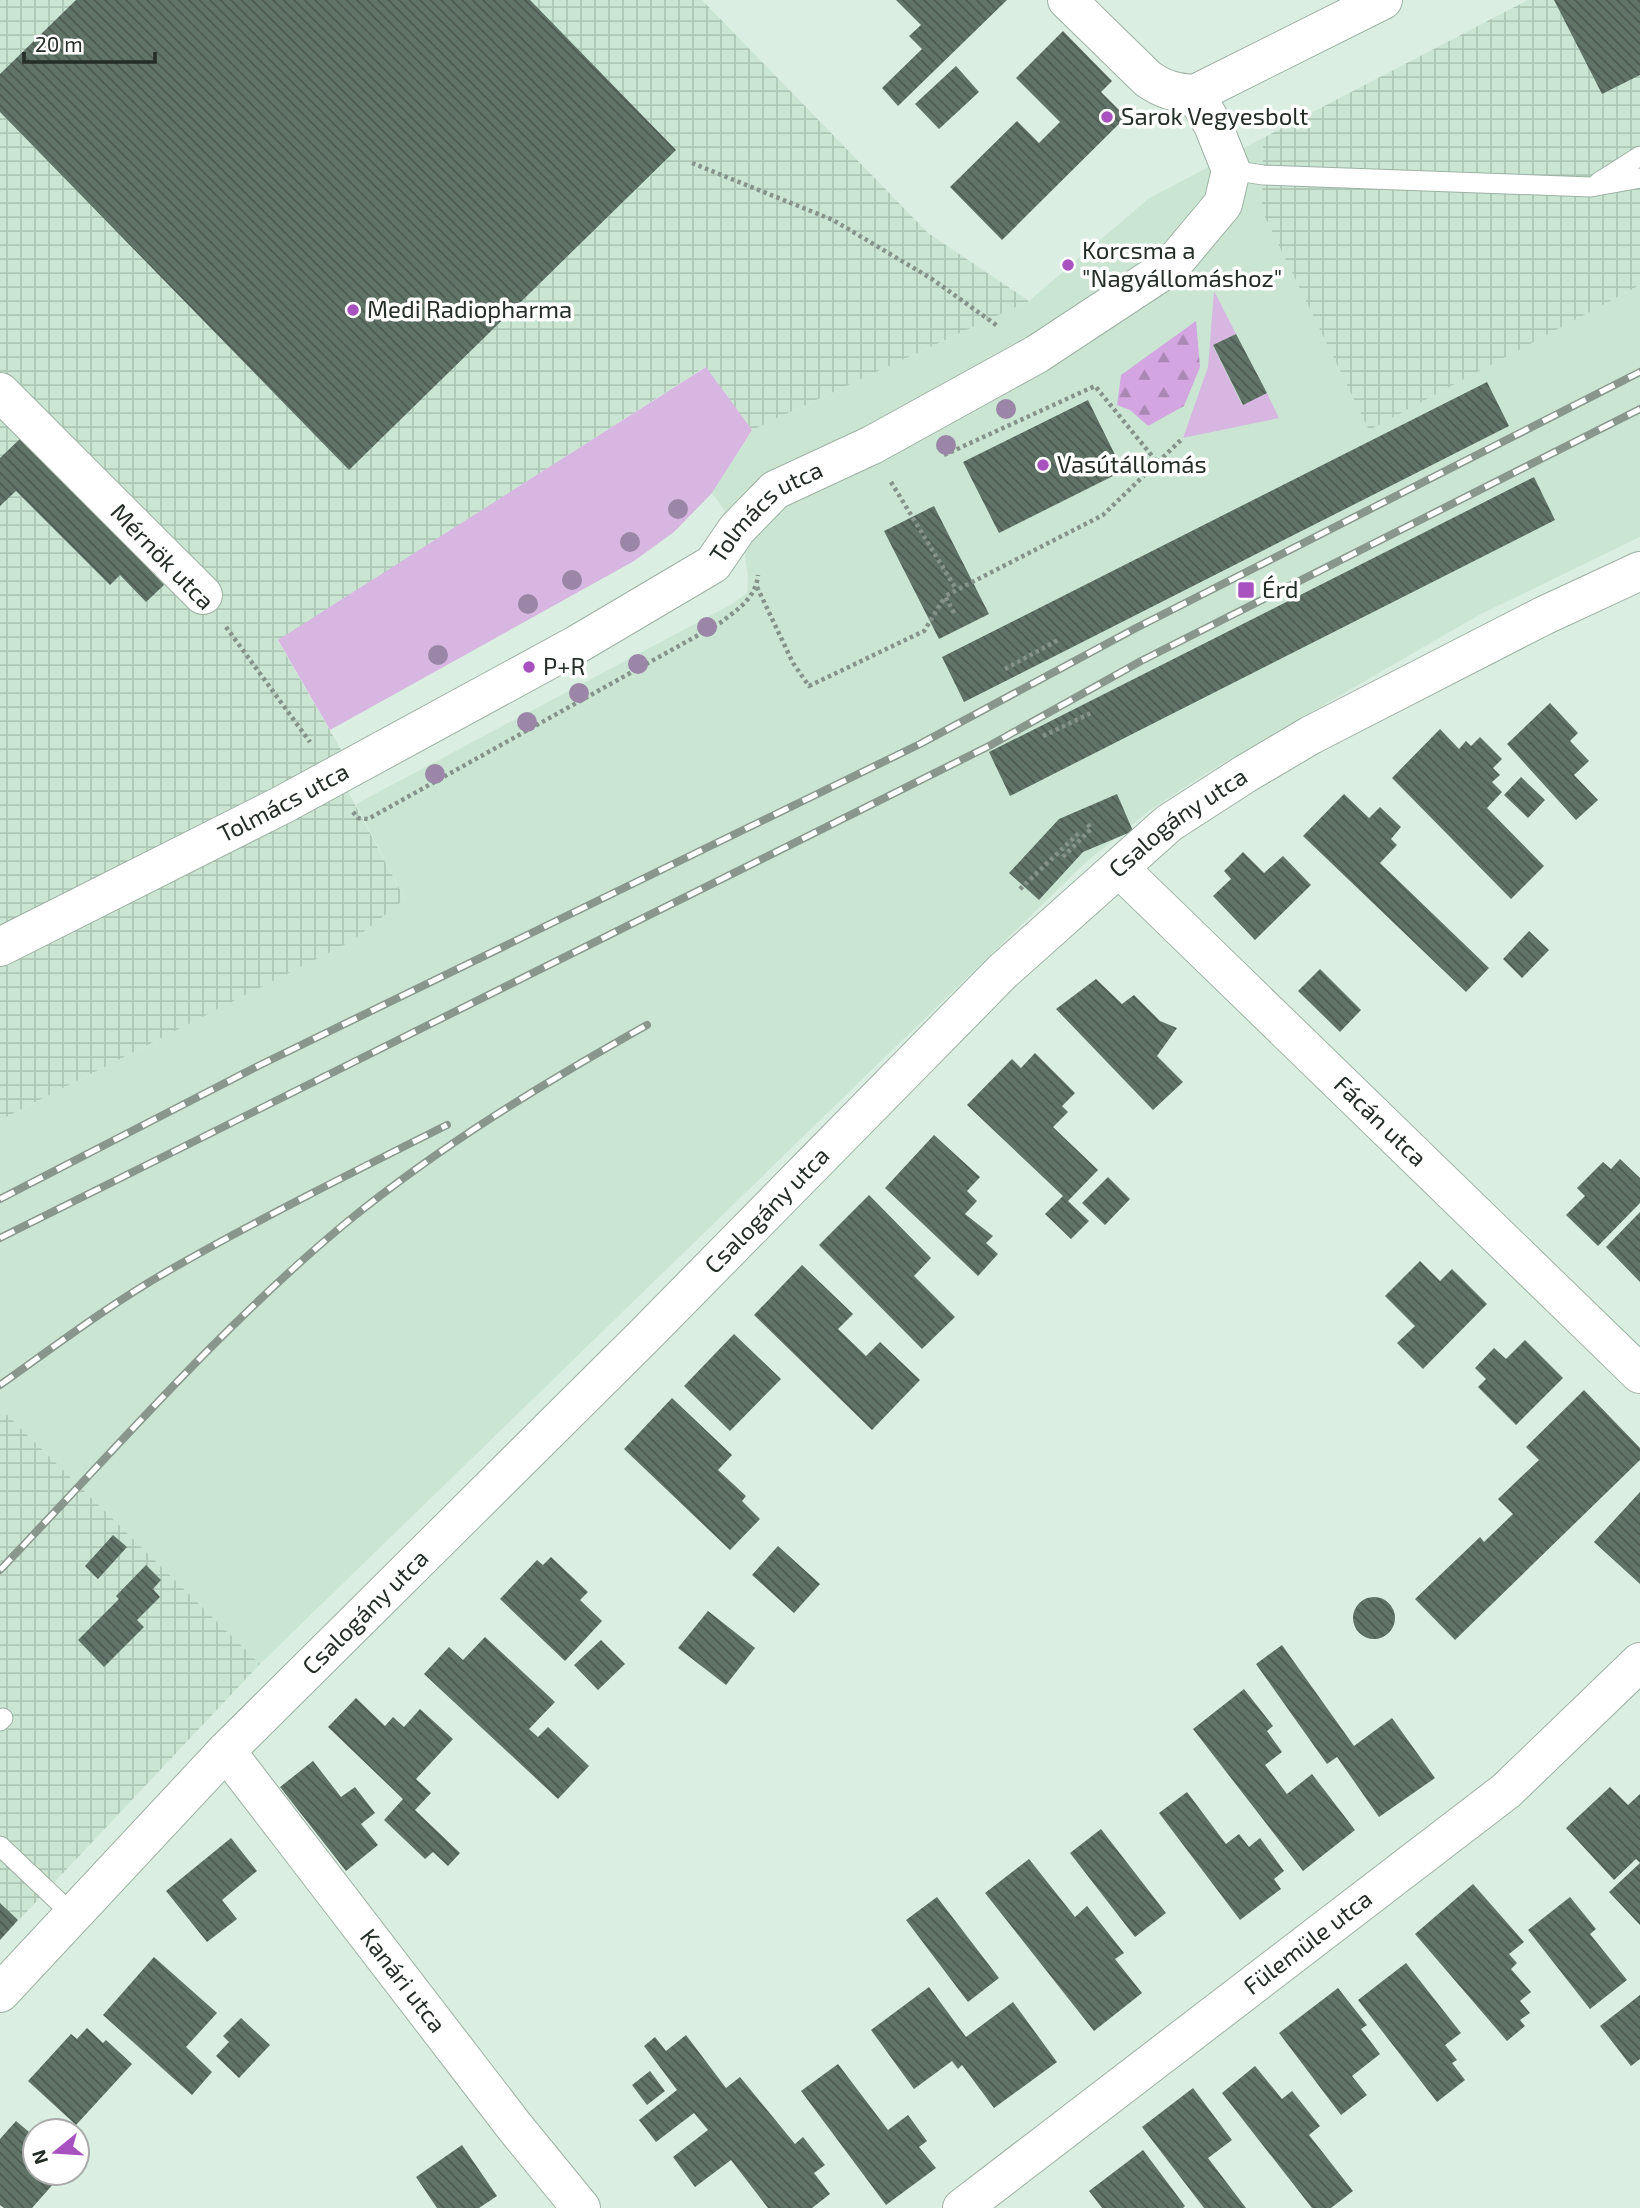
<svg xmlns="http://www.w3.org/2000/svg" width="1640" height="2208" font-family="'Exo 2',sans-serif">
  <defs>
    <pattern id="industrial-grid" width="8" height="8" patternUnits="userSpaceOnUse" patternTransform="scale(1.75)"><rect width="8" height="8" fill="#cae6d3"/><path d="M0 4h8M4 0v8" fill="none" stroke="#adc6b5"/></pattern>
    <pattern id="forest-firs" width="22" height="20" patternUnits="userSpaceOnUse" patternTransform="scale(1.75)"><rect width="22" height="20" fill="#d3a5e1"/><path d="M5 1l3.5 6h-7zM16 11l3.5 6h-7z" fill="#ab87b6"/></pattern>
    <pattern id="building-back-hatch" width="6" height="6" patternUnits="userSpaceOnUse" patternTransform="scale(1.75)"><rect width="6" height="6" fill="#617468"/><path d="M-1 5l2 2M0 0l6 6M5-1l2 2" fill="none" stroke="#4c5a51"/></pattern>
  </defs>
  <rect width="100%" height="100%" fill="#daeee1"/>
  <!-- built -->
  <path fill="#cae6d3" d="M 1263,138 L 1262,211 L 1369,429 L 1640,285 L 1640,537 L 1479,615 L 1208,772 L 1150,810 L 1084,864 L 260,1664 L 0,1408 L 0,1120 L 352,941 L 405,899 L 356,804 L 732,604 L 747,593 L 748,577 L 742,535 L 712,493 L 752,430 L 1029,301 L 1148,199 Z"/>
  <!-- industrial -->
  <path fill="url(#industrial-grid)" d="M 0,0 L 702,0 L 928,233 L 1029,301 L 752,430 L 705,367 L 278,641 L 354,772 L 342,780 L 405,899 L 352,941 L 0,1120 Z
    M 1528,0 L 1640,0 L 1640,285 L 1369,430 L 1262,211 L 1263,138 Z
    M 0,1408 L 260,1664 L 0,1940 Z"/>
  <!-- grass -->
  <path fill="#d7b7e1" d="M 1214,291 L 1236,334 L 1213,346 L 1242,405 L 1267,393 L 1279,418 L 1183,438 L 1208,367 Z
    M 706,367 L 752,430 L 712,493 L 674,532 L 634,561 L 330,730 L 278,640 Z"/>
  <!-- forest -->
  <path fill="url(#forest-firs)" d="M 1196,321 L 1200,367 L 1184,406 L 1148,426 L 1130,410 L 1117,405 L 1121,375 Z"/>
  <!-- building -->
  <path fill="url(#building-back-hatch)" d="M 76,0 L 530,0 L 676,150 L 349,470 L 0,112 L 0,74 Z
    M 896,0 L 1007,0 L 898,106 L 882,88 L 922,49 L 909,36 L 921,25 Z
    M 1554,0 L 1640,0 L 1640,75 L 1602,94 Z
    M 1063,31 L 1112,81 L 1101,92 L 1126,117 L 1002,240 L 950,187 L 1017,121 L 1039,143 L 1060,122 L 1016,78 Z
    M 956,66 L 979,92 L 939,129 L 915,104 Z
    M 1236,334 L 1267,393 L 1243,405 L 1213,345 Z
    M 1487,382 L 1509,426 L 964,702 L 942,657 Z
    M 1088,400 L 1123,471 L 999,533 L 963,462 Z
    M 23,436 L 164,585 L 146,602 L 120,575 L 110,585 L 16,491 L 0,506 L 0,458 Z
    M 1534,477 L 1555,520 L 1010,796 L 989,752 Z
    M 934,506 L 989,614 L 939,639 L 884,531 Z
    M 1550,703 L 1578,733 L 1570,741 L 1589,761 L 1574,775 L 1598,800 L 1576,820 L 1507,744 Z
    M 1440,729 L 1459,749 L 1466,741 L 1471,746 L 1480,737 L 1502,759 L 1493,768 L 1500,775 L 1492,782 L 1502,792 L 1487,808 L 1544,866 L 1511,899 L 1392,778 Z
    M 1521,777 L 1545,800 L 1528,818 L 1504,795 Z
    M 1117,794 L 1133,831 L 1083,852 L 1039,900 L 1009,873 L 1059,819 Z
    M 1344,794 L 1369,818 L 1380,807 L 1401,827 L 1391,839 L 1397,845 L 1380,863 L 1489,968 L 1466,992 L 1303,836 Z
    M 1243,852 L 1264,873 L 1283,856 L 1311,885 L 1255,940 L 1213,896 L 1231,879 L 1224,871 Z
    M 1529,931 L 1549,950 L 1522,978 L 1503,959 Z
    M 1320,969 L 1361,1010 L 1340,1032 L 1298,991 Z
    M 1096,979 L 1122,1004 L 1134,995 L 1160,1021 L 1177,1028 L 1157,1056 L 1183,1082 L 1153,1110 L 1056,1009 Z
    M 1035,1053 L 1075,1093 L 1062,1106 L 1068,1112 L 1053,1127 L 1098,1170 L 1068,1201 L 1089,1221 L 1071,1239 L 1045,1214 L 1063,1196 L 967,1105 L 1012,1059 L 1021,1068 Z
    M 934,1135 L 980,1177 L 967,1191 L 977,1201 L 965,1214 L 993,1236 L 986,1243 L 998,1254 L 978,1276 L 885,1188 Z
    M 1620,1159 L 1640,1178 L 1640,1203 L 1598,1246 L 1566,1215 L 1585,1196 L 1577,1188 L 1603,1162 L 1611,1169 Z
    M 1108,1177 L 1130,1199 L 1105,1225 L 1082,1203 Z
    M 869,1195 L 931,1258 L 914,1276 L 955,1317 L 922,1349 L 819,1245 Z
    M 1640,1212 L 1640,1282 L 1606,1247 Z
    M 1420,1261 L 1440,1281 L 1452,1269 L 1487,1304 L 1423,1369 L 1397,1343 L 1415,1326 L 1385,1296 Z
    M 802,1265 L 853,1314 L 838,1329 L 866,1356 L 880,1342 L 920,1380 L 872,1430 L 754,1315 Z
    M 734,1334 L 781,1379 L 730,1431 L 684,1386 Z
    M 1525,1340 L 1563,1378 L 1516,1425 L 1478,1387 L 1486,1379 L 1475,1368 L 1494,1348 L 1506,1359 Z
    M 1584,1390 L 1640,1448 L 1640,1460 L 1455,1640 L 1415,1599 L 1480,1537 L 1484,1542 L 1513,1514 L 1498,1499 L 1539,1460 L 1526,1447 Z
    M 672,1398 L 732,1455 L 718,1470 L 746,1496 L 742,1501 L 760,1519 L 730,1550 L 624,1449 Z
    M 1640,1492 L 1640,1584 L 1594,1542 Z
    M 113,1535 L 127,1547 L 98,1579 L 85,1566 Z
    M 778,1546 L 820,1584 L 794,1613 L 752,1575 Z
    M 551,1557 L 588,1592 L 580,1600 L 602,1621 L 565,1661 L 500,1599 L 537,1560 L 543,1565 Z
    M 146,1565 L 161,1580 L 153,1589 L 160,1597 L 137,1620 L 144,1627 L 104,1667 L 78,1640 L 119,1599 L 116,1596 Z
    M1353 1618a21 21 0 1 1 42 0a21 21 0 1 1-42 0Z
    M 708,1611 L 755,1648 L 726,1685 L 678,1648 Z
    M 485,1637 L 555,1702 L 529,1729 L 538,1737 L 548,1727 L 589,1766 L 558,1799 L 424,1674 L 449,1647 L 463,1660 Z
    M 601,1640 L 625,1664 L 598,1690 L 574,1665 Z
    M 1282,1645 L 1354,1746 L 1392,1718 L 1435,1778 L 1379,1817 L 1337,1757 L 1327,1764 L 1256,1664 Z
    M 1244,1689 L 1273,1726 L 1267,1731 L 1282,1752 L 1265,1765 L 1287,1794 L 1312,1774 L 1355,1830 L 1303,1871 L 1193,1729 Z
    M 356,1698 L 385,1726 L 393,1717 L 404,1727 L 420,1709 L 453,1739 L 416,1779 L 431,1793 L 415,1810 L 460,1853 L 448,1866 L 433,1852 L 425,1859 L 384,1820 L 403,1799 L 328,1727 Z
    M 313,1761 L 341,1797 L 355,1787 L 375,1813 L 361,1824 L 378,1845 L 346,1871 L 280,1787 Z
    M 1610,1787 L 1628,1805 L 1640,1794 L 1640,1863 L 1636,1859 L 1614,1880 L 1566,1828 Z
    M 1187,1792 L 1226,1844 L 1239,1834 L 1249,1847 L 1260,1838 L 1284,1871 L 1274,1879 L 1281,1889 L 1240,1920 L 1159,1813 Z
    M 1101,1829 L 1166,1913 L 1135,1937 L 1070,1853 Z
    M 231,1838 L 257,1871 L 222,1900 L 237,1919 L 207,1942 L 166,1891 Z
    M 1029,1859 L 1075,1917 L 1087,1906 L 1124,1953 L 1115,1959 L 1142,1993 L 1094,2031 L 985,1893 Z
    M 1640,1863 L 1640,1925 L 1609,1892 Z
    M 1473,1884 L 1524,1942 L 1509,1954 L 1517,1963 L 1511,1969 L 1531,1992 L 1520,2001 L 1530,2013 L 1520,2020 L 1525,2026 L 1507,2041 L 1415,1934 Z
    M 937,1897 L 999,1978 L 968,2002 L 906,1920 Z
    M 1570,1897 L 1596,1929 L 1590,1934 L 1627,1980 L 1590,2009 L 1528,1930 Z
    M 0,1903 L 18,1920 L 0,1940 Z
    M 154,1957 L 217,2013 L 186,2047 L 212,2072 L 192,2095 L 103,2015 Z
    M 1406,1963 L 1461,2033 L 1445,2045 L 1457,2060 L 1452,2063 L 1465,2080 L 1437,2102 L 1358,2000 Z
    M 929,1987 L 966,2037 L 1013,2002 L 1057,2062 L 994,2108 L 962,2065 L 958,2069 L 952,2061 L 914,2089 L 871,2030 Z
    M 1338,1988 L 1367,2025 L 1361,2029 L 1380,2054 L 1352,2076 L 1367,2095 L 1341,2115 L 1279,2033 Z
    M 1640,1995 L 1640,2059 L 1631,2066 L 1600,2026 Z
    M 241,2018 L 270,2045 L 239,2078 L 216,2056 L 229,2042 L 223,2036 Z
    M 87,2028 L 103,2043 L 106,2040 L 132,2064 L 76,2125 L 28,2081 L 71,2034 L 77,2039 Z
    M 686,2035 L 726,2088 L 740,2077 L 795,2144 L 803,2137 L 825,2165 L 814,2173 L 830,2194 L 812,2208 L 768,2208 L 731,2160 L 695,2187 L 673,2157 L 708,2130 L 694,2113 L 656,2142 L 639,2120 L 677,2090 L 644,2046 L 655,2037 L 666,2051 Z
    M 838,2064 L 888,2130 L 908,2115 L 927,2141 L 919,2147 L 936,2168 L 886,2205 L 801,2091 Z
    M 1255,2066 L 1282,2099 L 1292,2091 L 1320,2126 L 1309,2135 L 1353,2191 L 1331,2208 L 1312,2208 L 1222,2093 Z
    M 650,2071 L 665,2091 L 647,2105 L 632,2085 Z
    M 1193,2088 L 1232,2140 L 1208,2158 L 1246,2208 L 1204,2208 L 1142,2127 Z
    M 16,2121 L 35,2137 L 35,2173 L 63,2173 L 32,2208 L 4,2208 L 0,2205 L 0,2139 Z
    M 462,2145 L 497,2196 L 479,2208 L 437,2208 L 416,2177 Z
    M 1143,2150 L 1185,2206 L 1183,2208 L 1102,2208 L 1089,2191 Z"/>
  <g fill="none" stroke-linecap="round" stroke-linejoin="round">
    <!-- service casing -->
    <g stroke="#9db1a4" stroke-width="21">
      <path id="service" d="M 1231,170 L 1263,175 L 1591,187 L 1640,178
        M 1599,182 L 1640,156
        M 0,1721 L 3,1718
        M 0,1846 L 73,1915"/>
    </g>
    <!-- minor casing -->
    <g stroke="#9db1a4" stroke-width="40">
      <g id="minor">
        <path d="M 1067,0 L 1148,79 C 1164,90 1176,93 1195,94 L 1383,0"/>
        <path d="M 0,392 L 203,595"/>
        <path id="s1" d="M 1119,868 L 1640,1374"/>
        <path id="s2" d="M 0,947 L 282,805 L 576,645 L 713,564 L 737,529 L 775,490 L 872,445 L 1037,354 L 1172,265 L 1223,204 L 1231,170 L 1213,125 L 1195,94"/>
        <path id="s3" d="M 226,1751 L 514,2126 L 581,2208"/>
        <path id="s4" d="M 0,1993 L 226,1751 L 645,1335 L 1002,972 L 1169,823 L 1245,774 L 1311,735 L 1543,616 L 1640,571"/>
        <path id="s5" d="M 962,2208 L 1506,1791 L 1640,1662"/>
      </g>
    </g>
    <!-- path -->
    <path stroke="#85938a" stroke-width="4.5" stroke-dasharray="3.5 3.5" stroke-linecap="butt" d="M 692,163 L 833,220 L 932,279 L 999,327
      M 944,455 L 1095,386 L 1157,462
      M 891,482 L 956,589
      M 757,587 L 793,663 L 809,686 L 924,631 L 945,597
      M 954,613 L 945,596 L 1103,515 L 1183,438
      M 226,627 L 310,742
      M 1005,669 L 1058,640
      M 1043,736 L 1091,713
      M 353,812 L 358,818 L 368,819 L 720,623 C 737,610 756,598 758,575
      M 1063,857 L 1091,829 L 1086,821
      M 1020,889 L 1080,832"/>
    <!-- service -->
    <use href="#service" stroke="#fff" stroke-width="19"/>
    <!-- minor -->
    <use href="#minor" stroke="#fff" stroke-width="38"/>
    <!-- rail casing -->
    <g stroke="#88968c" stroke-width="8">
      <path id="rail" d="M 0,1199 L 256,1067 L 920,744 L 1136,628 L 1640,372
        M 0,1238 L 989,746 L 1141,661 L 1640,409
        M 0,1385 C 55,1346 109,1305 168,1271 C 259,1219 353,1172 447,1125
        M 0,1570 C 113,1452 221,1326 347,1222 C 440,1146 542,1084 647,1025"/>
    </g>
    <!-- rail -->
    <use href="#rail" stroke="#fff" stroke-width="5" stroke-dasharray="16" stroke-linecap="butt"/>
  </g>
  <!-- trees -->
  <g fill="#9b86a7">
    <circle cx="1006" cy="409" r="10"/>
    <circle cx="946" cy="445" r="10"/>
    <circle cx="678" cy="509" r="10"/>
    <circle cx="630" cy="542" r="10"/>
    <circle cx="572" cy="580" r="10"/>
    <circle cx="528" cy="604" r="10"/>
    <circle cx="707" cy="627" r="10"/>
    <circle cx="438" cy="655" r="10"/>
    <circle cx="638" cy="664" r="10"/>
    <circle cx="579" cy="693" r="10"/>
    <circle cx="527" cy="722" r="10"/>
    <circle cx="435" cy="774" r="10"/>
  </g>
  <!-- markers -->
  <g fill="#a852c0" stroke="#fff" stroke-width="2.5">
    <circle cx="1107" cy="117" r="7"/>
    <circle cx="1068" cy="265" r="7"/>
    <circle cx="353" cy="310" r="7"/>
    <circle cx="1043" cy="465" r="7"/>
    <rect x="1237" y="581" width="18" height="18" rx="3.5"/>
    <circle cx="529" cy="667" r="7"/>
  </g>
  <g text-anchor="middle" stroke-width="7" stroke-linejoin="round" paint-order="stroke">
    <!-- poi labels -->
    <g font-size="24" fill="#252d27" stroke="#fff" text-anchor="start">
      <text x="1121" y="125">Sarok Vegyesbolt</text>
      <text x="1082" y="259">Korcsma a<tspan x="1082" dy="28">"Nagyállomáshoz"</tspan></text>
      <text x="367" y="318">Medi Radiopharma</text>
      <text x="1057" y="473">Vasútállomás</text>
      <text x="1262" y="598">Érd</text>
      <text x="543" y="675">P+R</text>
    </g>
    <!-- street labels -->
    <g font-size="24" fill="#252d27" stroke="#fff">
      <text dy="8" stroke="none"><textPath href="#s2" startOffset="886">Tolmács utca</textPath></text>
      <text transform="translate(162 557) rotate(46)" y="8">Mérnök utca</text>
      <text dy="8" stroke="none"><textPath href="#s2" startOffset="318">Tolmács utca</textPath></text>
      <text dy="8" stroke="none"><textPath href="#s4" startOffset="1662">Csalogány utca</textPath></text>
      <text dy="8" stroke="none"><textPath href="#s1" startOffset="364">Fácán utca</textPath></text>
      <text dy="8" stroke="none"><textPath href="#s4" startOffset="1096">Csalogány utca</textPath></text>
      <text dy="8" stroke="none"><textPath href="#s4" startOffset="528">Csalogány utca</textPath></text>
      <text dy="8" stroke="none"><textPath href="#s5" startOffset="436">Fülemüle utca</textPath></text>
      <text dy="8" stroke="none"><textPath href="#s3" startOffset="290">Kanári utca</textPath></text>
    </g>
  </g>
  <!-- north arrow -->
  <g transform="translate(56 2152) rotate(252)"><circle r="33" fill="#ffffff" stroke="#a8aba9" stroke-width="2"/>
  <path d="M0-5L12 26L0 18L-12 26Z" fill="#a852c0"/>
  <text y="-10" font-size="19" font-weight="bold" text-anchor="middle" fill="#252d27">N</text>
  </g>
  <!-- scale -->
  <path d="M24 52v10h131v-10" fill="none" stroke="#252d27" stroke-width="3.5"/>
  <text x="35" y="52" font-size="21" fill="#252d27" stroke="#ffffff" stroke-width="5" paint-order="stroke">20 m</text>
</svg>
